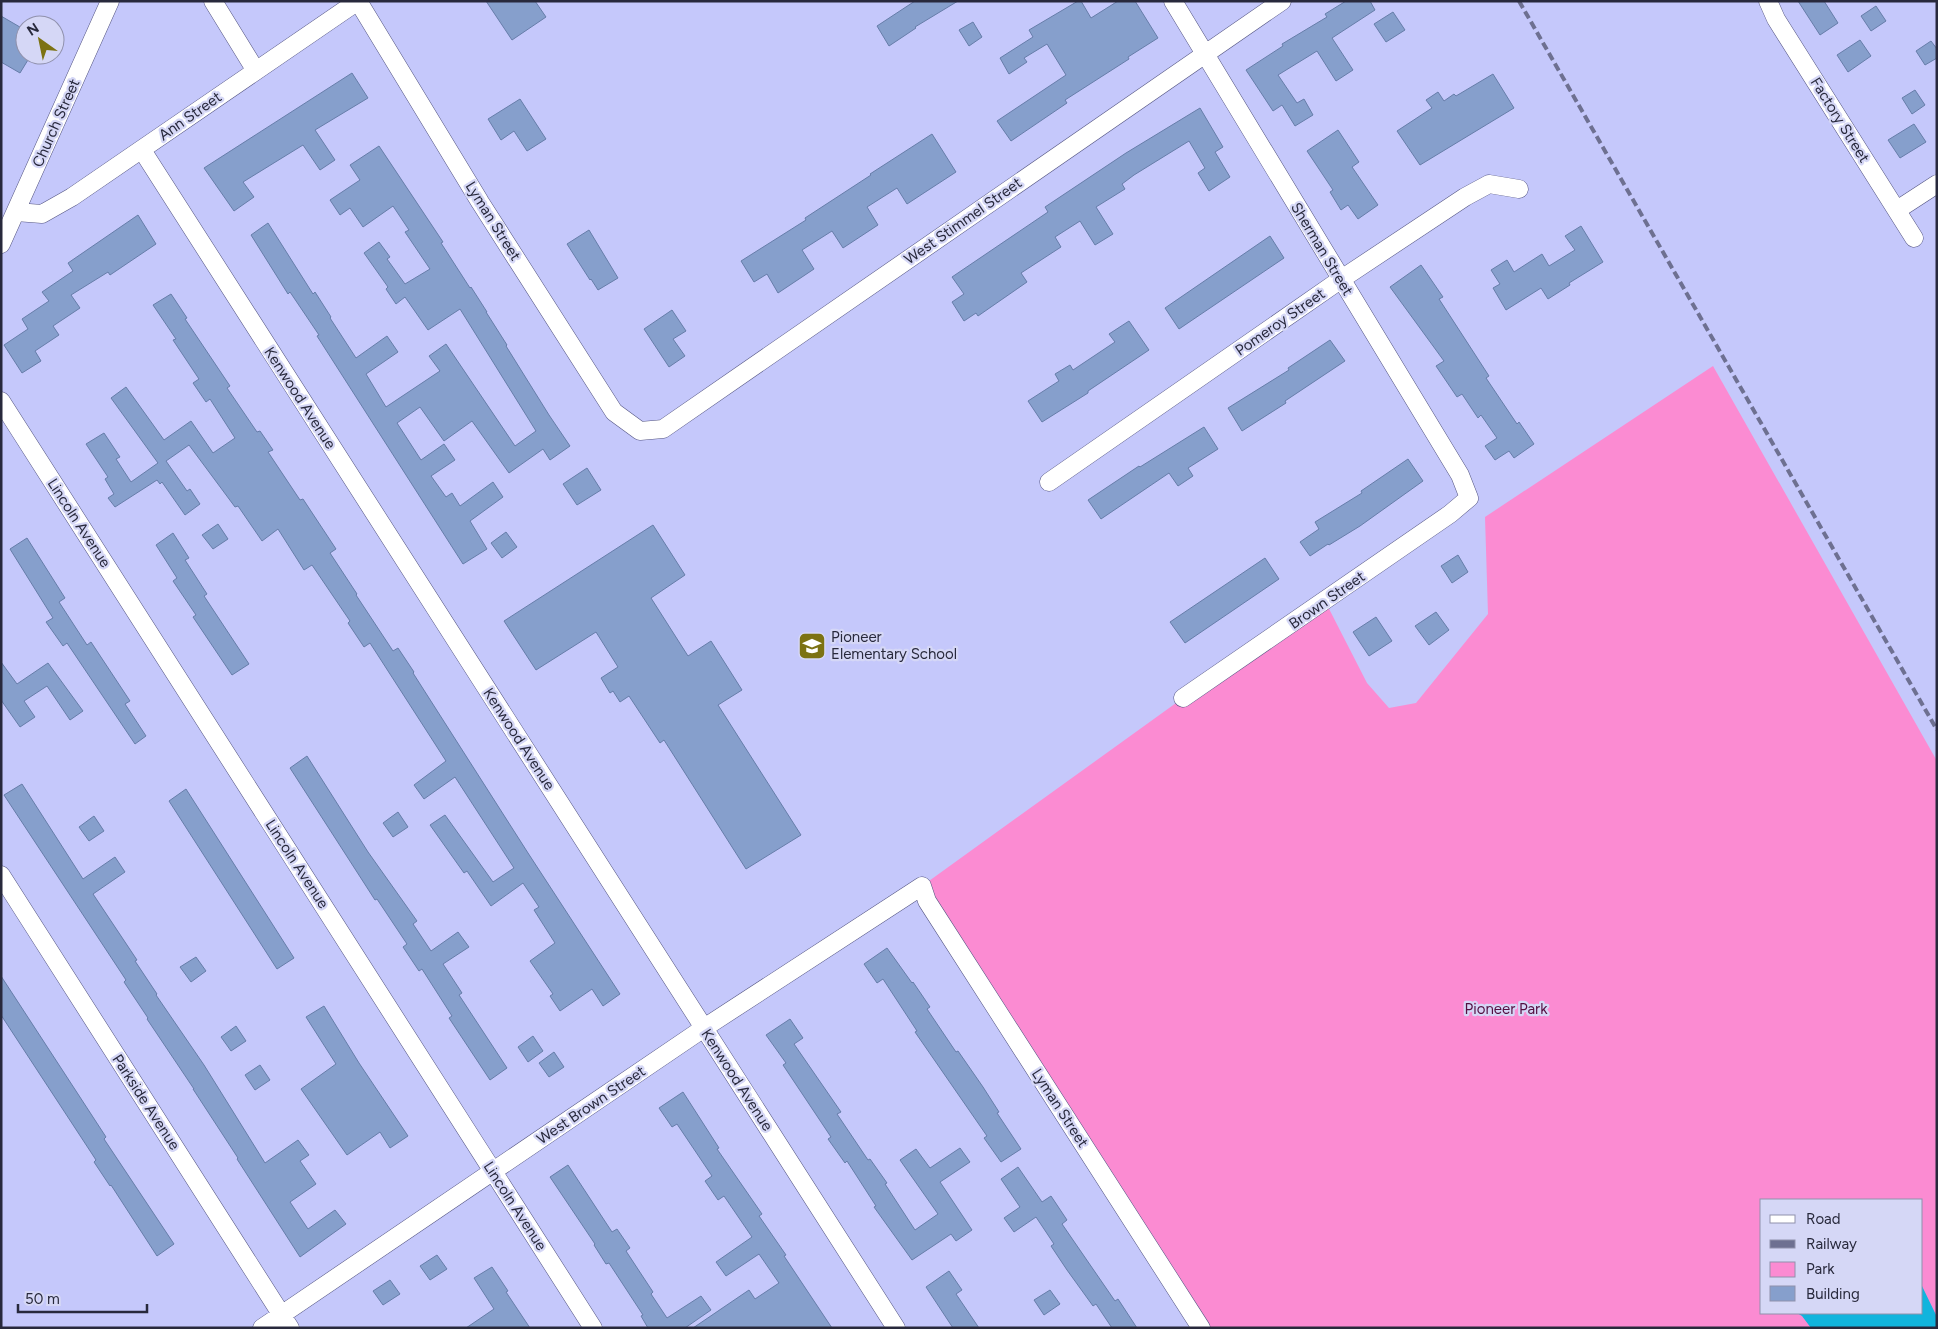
<svg xmlns="http://www.w3.org/2000/svg" width="1938" height="1329" font-family="Figtree,sans-serif">
  <rect width="100%" height="100%" fill="#c5c8fb"/>
  <!-- green -->
  <path fill="#fb8bd2" fill-rule="evenodd" d="M 1713,366 L 1937,761 L 1937,1328 L 1201,1328 L 922,886 L 1183,698 L 1325,601 L 1367,683 L 1389,708 L 1416,703 L 1488,614 L 1485,517 ZM 1762,1200 L 1922,1200 L 1922,1313 L 1762,1313 Z"/>
  <!-- water -->
  <path fill="#11b4dd" d="M 1922,1286 L 1937,1317 L 1937,1328 L 1811,1328 L 1802,1316 L 1797,1313 L 1922,1313 Z"/>
  <!-- building -->
  <path fill="#869fcc" stroke="#667da9" d="M 486,1 L 535,1 L 546,17 L 512,40 Z
    M 915,1 L 958,1 L 915,27 L 916,28 L 889,46 L 877,26 Z
    M 1078,1 L 1081,1 L 1091,18 L 1118,1 L 1135,1 L 1158,38 L 1128,57 L 1129,59 L 1065,100 L 1067,103 L 1011,141 L 997,121 L 1066,75 L 1047,44 L 1024,58 L 1027,62 L 1009,74 L 1000,58 L 1033,37 L 1029,30 Z
    M 1346,1 L 1370,1 L 1375,10 L 1332,38 L 1353,70 L 1336,81 L 1317,51 L 1278,75 L 1297,103 L 1304,99 L 1313,115 L 1295,126 L 1282,105 L 1273,111 L 1246,70 L 1283,46 L 1282,44 L 1327,17 L 1325,14 Z
    M 1798,1 L 1824,1 L 1838,23 L 1820,35 Z
    M 1876,6 L 1886,21 L 1871,31 L 1861,16 Z
    M 1393,12 L 1405,30 L 1386,42 L 1374,24 Z
    M 1,16 L 25,30 L 25,55 L 31,55 L 20,73 L 1,62 Z
    M 973,22 L 982,37 L 969,46 L 959,30 Z
    M 1860,40 L 1871,56 L 1848,72 L 1837,55 Z
    M 1931,41 L 1937,49 L 1937,58 L 1925,65 L 1916,51 Z
    M 352,73 L 368,98 L 315,130 L 335,160 L 320,170 L 303,145 L 243,182 L 254,197 L 234,211 L 204,168 Z
    M 1493,74 L 1514,108 L 1420,165 L 1397,131 L 1432,108 L 1426,100 L 1438,92 L 1444,101 L 1454,94 L 1456,96 Z
    M 1915,90 L 1925,105 L 1912,114 L 1902,98 Z
    M 520,99 L 546,139 L 527,151 L 514,131 L 501,140 L 488,119 Z
    M 1200,108 L 1223,147 L 1215,152 L 1230,177 L 1209,191 L 1198,173 L 1205,168 L 1189,141 L 1134,175 L 1122,184 L 1125,189 L 1096,207 L 1113,234 L 1095,245 L 1080,221 L 1055,237 L 1061,247 L 1021,273 L 1027,282 L 978,316 L 976,313 L 964,321 L 952,302 L 964,294 L 952,277 L 1048,212 L 1045,207 L 1126,153 Z
    M 1914,124 L 1926,142 L 1900,158 L 1888,140 Z
    M 1338,130 L 1359,162 L 1352,167 L 1378,205 L 1358,219 L 1348,205 L 1341,210 L 1330,192 L 1333,190 L 1307,151 Z
    M 932,134 L 956,172 L 907,204 L 897,188 L 867,207 L 878,225 L 843,248 L 832,231 L 802,250 L 814,269 L 778,293 L 767,274 L 754,282 L 741,261 L 806,220 L 805,218 L 871,175 L 870,174 Z
    M 379,146 L 443,242 L 441,243 L 470,288 L 471,287 L 487,312 L 486,312 L 507,345 L 506,346 L 549,415 L 570,446 L 550,460 L 543,449 L 509,473 L 472,421 L 444,441 L 420,407 L 397,423 L 421,460 L 444,444 L 455,460 L 431,476 L 446,497 L 452,493 L 460,506 L 493,482 L 503,497 L 470,521 L 487,549 L 463,564 L 317,336 L 319,335 L 290,292 L 288,294 L 251,235 L 268,223 L 313,294 L 315,292 L 331,317 L 330,318 L 356,358 L 387,336 L 398,352 L 366,374 L 386,407 L 440,371 L 429,356 L 446,344 L 515,446 L 536,431 L 460,309 L 428,330 L 405,297 L 396,304 L 386,289 L 388,287 L 364,253 L 379,242 L 390,257 L 387,259 L 405,284 L 430,269 L 405,232 L 409,230 L 393,206 L 363,227 L 350,208 L 340,215 L 330,200 L 360,180 L 350,165 Z
    M 138,215 L 156,244 L 110,275 L 108,272 L 71,295 L 80,308 L 53,326 L 59,335 L 35,351 L 41,361 L 22,373 L 4,345 L 28,329 L 22,319 L 49,301 L 42,292 L 73,271 L 68,263 Z
    M 1581,226 L 1603,262 L 1569,283 L 1570,285 L 1548,299 L 1541,288 L 1506,310 L 1493,288 L 1500,284 L 1491,270 L 1507,260 L 1514,272 L 1542,254 L 1549,266 L 1575,250 L 1565,236 Z
    M 589,230 L 618,278 L 598,290 L 591,279 L 590,280 L 567,244 Z
    M 1270,236 L 1284,258 L 1179,329 L 1165,308 Z
    M 1421,265 L 1443,297 L 1439,299 L 1489,376 L 1486,378 L 1517,424 L 1519,422 L 1534,444 L 1514,458 L 1509,451 L 1495,460 L 1485,446 L 1497,438 L 1481,415 L 1478,418 L 1462,394 L 1457,397 L 1436,366 L 1444,361 L 1390,287 Z
    M 171,294 L 187,318 L 185,319 L 230,386 L 227,388 L 257,432 L 260,431 L 273,450 L 268,452 L 300,500 L 303,499 L 336,549 L 330,553 L 357,594 L 356,595 L 393,651 L 398,648 L 414,672 L 413,673 L 528,853 L 620,994 L 603,1006 L 592,989 L 560,1011 L 550,996 L 553,994 L 530,961 L 555,943 L 534,910 L 539,907 L 523,883 L 491,906 L 467,871 L 464,873 L 430,825 L 445,815 L 493,882 L 514,868 L 455,777 L 424,799 L 414,785 L 446,761 L 370,643 L 364,647 L 348,623 L 350,621 L 312,565 L 304,570 L 278,529 L 262,541 L 238,506 L 235,507 L 189,445 L 166,461 L 187,491 L 190,489 L 200,504 L 185,515 L 162,482 L 160,484 L 157,480 L 115,507 L 108,498 L 114,494 L 105,479 L 108,477 L 86,444 L 104,433 L 120,457 L 116,459 L 131,482 L 158,463 L 111,398 L 126,387 L 164,440 L 191,421 L 213,453 L 235,438 L 210,399 L 206,402 L 193,383 L 199,379 L 173,340 L 176,339 L 153,305 Z
    M 672,310 L 686,331 L 673,339 L 685,356 L 669,367 L 644,329 Z
    M 1129,321 L 1149,350 L 1088,391 L 1088,393 L 1042,422 L 1028,401 L 1059,381 L 1055,374 L 1070,365 L 1073,370 L 1115,342 L 1109,334 Z
    M 1330,340 L 1345,361 L 1285,401 L 1286,403 L 1242,431 L 1228,408 L 1289,370 L 1288,368 Z
    M 1204,427 L 1218,449 L 1188,468 L 1193,476 L 1178,486 L 1169,473 L 1101,519 L 1088,500 L 1139,466 L 1140,467 Z
    M 1408,459 L 1423,481 L 1360,526 L 1329,545 L 1328,544 L 1310,556 L 1300,542 L 1319,529 L 1315,522 L 1362,493 L 1361,491 Z
    M 587,468 L 601,490 L 577,505 L 563,484 Z
    M 218,524 L 228,539 L 213,549 L 202,535 Z
    M 653,525 L 685,575 L 651,598 L 688,656 L 711,641 L 742,690 L 718,705 L 801,835 L 746,869 L 664,740 L 660,743 L 629,696 L 620,702 L 613,691 L 610,693 L 601,678 L 618,667 L 596,632 L 536,670 L 504,621 Z
    M 506,532 L 517,547 L 502,558 L 491,543 Z
    M 173,533 L 189,558 L 185,560 L 207,594 L 204,596 L 249,664 L 232,675 L 193,617 L 196,615 L 173,581 L 177,578 L 156,545 Z
    M 27,538 L 65,598 L 59,602 L 87,645 L 91,642 L 130,701 L 125,704 L 146,736 L 135,744 L 67,643 L 63,646 L 46,622 L 53,618 L 10,549 Z
    M 1458,555 L 1468,572 L 1452,583 L 1441,566 Z
    M 1265,558 L 1279,579 L 1185,643 L 1170,622 Z
    M 1436,612 L 1449,630 L 1429,645 L 1415,626 Z
    M 1376,617 L 1392,641 L 1369,656 L 1353,632 Z
    M 1,662 L 17,684 L 48,663 L 83,711 L 70,720 L 47,686 L 24,701 L 35,717 L 20,727 L 1,700 Z
    M 307,756 L 368,852 L 417,921 L 413,924 L 431,951 L 458,932 L 469,947 L 443,964 L 462,993 L 459,995 L 507,1068 L 490,1080 L 449,1018 L 452,1016 L 422,969 L 419,971 L 403,947 L 407,944 L 377,899 L 375,900 L 290,768 Z
    M 22,784 L 83,879 L 115,857 L 125,872 L 93,894 L 137,960 L 135,961 L 157,994 L 156,995 L 204,1065 L 265,1163 L 298,1140 L 309,1155 L 300,1161 L 316,1184 L 290,1202 L 308,1229 L 335,1210 L 346,1224 L 300,1257 L 237,1159 L 238,1158 L 193,1089 L 194,1089 L 147,1019 L 148,1018 L 124,982 L 126,980 L 4,795 Z
    M 186,789 L 294,958 L 277,969 L 169,801 Z
    M 398,812 L 408,827 L 393,837 L 383,823 Z
    M 94,816 L 104,831 L 89,841 L 79,827 Z
    M 887,948 L 912,983 L 913,982 L 930,1007 L 927,1009 L 956,1052 L 958,1051 L 983,1087 L 999,1112 L 997,1113 L 1021,1149 L 1001,1162 L 984,1138 L 987,1136 L 915,1032 L 917,1031 L 883,979 L 877,983 L 864,964 Z
    M 196,957 L 206,971 L 191,982 L 180,967 Z
    M 1,976 L 106,1137 L 104,1139 L 174,1244 L 157,1256 L 111,1185 L 110,1186 L 94,1162 L 96,1160 L 1,1015 Z
    M 324,1006 L 359,1063 L 408,1136 L 390,1148 L 380,1132 L 347,1155 L 301,1089 L 336,1064 L 306,1017 Z
    M 790,1019 L 803,1038 L 794,1044 L 841,1112 L 837,1114 L 868,1160 L 870,1159 L 887,1183 L 885,1184 L 915,1230 L 938,1214 L 900,1160 L 916,1149 L 930,1168 L 960,1148 L 970,1162 L 940,1182 L 972,1230 L 956,1241 L 951,1234 L 912,1260 L 874,1207 L 876,1206 L 847,1161 L 845,1163 L 828,1139 L 831,1137 L 783,1065 L 786,1063 L 766,1035 Z
    M 236,1026 L 246,1041 L 231,1051 L 221,1037 Z
    M 533,1036 L 543,1051 L 528,1062 L 518,1047 Z
    M 554,1052 L 564,1067 L 549,1077 L 539,1063 Z
    M 260,1065 L 270,1080 L 255,1090 L 245,1075 Z
    M 683,1092 L 719,1148 L 717,1149 L 762,1214 L 759,1216 L 786,1255 L 784,1256 L 832,1328 L 693,1328 L 749,1290 L 755,1299 L 779,1283 L 759,1254 L 726,1276 L 716,1262 L 752,1237 L 724,1196 L 718,1200 L 705,1181 L 712,1176 L 677,1124 L 672,1127 L 659,1108 Z
    M 568,1165 L 612,1232 L 617,1229 L 630,1248 L 626,1251 L 653,1292 L 651,1294 L 667,1318 L 701,1296 L 711,1310 L 685,1328 L 648,1328 L 641,1316 L 643,1315 L 609,1263 L 606,1264 L 594,1245 L 595,1244 L 550,1177 Z
    M 1018,1167 L 1042,1202 L 1051,1196 L 1067,1220 L 1062,1224 L 1115,1301 L 1118,1299 L 1137,1328 L 1112,1328 L 1096,1304 L 1093,1306 L 1067,1270 L 1051,1246 L 1054,1244 L 1036,1217 L 1014,1232 L 1004,1218 L 1020,1207 L 1001,1179 Z
    M 437,1255 L 447,1269 L 430,1280 L 420,1266 Z
    M 492,1267 L 508,1291 L 506,1292 L 530,1328 L 466,1328 L 494,1309 L 474,1278 Z
    M 949,1271 L 962,1290 L 956,1294 L 979,1328 L 953,1328 L 926,1287 Z
    M 390,1280 L 400,1294 L 383,1305 L 373,1291 Z
    M 1050,1290 L 1060,1304 L 1044,1315 L 1034,1300 Z"/>
  <g fill="none" stroke-linecap="round" stroke-linejoin="round">
    <!-- minor casing -->
    <g stroke="#545582" stroke-width="19">
      <path id="minor" d="M 213,1 L 256,71
        M 358,1 L 480,202 L 614,412 L 640,431 L 663,429 L 1282,1
        M 1173,1 L 1460,475 L 1469,498 L 1450,514 L 1183,698
        M 1768,1 L 1776,19 L 1914,238
        M 142,150 L 896,1328
        M 1897,210 L 1937,184
        M 16,212 L 42,214 L 72,197 L 358,1
        M 1,244 L 110,1
        M 1,401 L 593,1328
        M 1049,482 L 1340,280 L 1465,197 L 1489,184 L 1519,189
        M 1,875 L 290,1328
        M 262,1328 L 704,1028 L 922,886 L 927,901 L 1201,1328"/>
    </g>
    <!-- minor -->
    <use href="#minor" stroke="#fff" stroke-width="18"/>
    <!-- rail -->
    <path stroke="#6e7091" stroke-width="4" stroke-dasharray="8 4" stroke-linecap="butt" d="M 1519,1 L 1937,730"/>
  </g>
  <!-- icons -->
  <defs>
    <g id="school-square" transform="scale(1.4375)"><rect x="-9" y="-9" width="18" height="18" rx="4" fill="#7c7213" stroke="#d5d7f6"/><path d="M0-5L7-2L0 1L-7-2ZM-4 1L0 2.5L4 1V4Q0 6-4 4Z" fill="#fff"/></g>
  </defs>
  <g fill-rule="evenodd">
    <use href="#school-square" x="812" y="646"/>
  </g>
  <g text-anchor="middle" stroke-width="4.5" stroke-linejoin="round" paint-order="stroke">
    <!-- street labels -->
    <g font-size="15" fill="#28293c" stroke="#d5d7f6">
      <text transform="translate(190 116) rotate(-35)" y="5">Ann Street</text>
      <text transform="translate(1840 120) rotate(58)" y="5">Factory Street</text>
      <text transform="translate(56 123) rotate(-66)" y="5">Church Street</text>
      <text transform="translate(493 221) rotate(58)" y="5">Lyman Street</text>
      <text transform="translate(963 221) rotate(-35)" y="5">West Stimmel Street</text>
      <text transform="translate(1322 249) rotate(59)" y="5">Sherman Street</text>
      <text transform="translate(1280 322) rotate(-35)" y="5">Pomeroy Street</text>
      <text transform="translate(300 398) rotate(57)" y="5">Kenwood Avenue</text>
      <text transform="translate(79 523) rotate(57)" y="5">Lincoln Avenue</text>
      <text transform="translate(1327 600) rotate(-35)" y="5">Brown Street</text>
      <text transform="translate(519 739) rotate(57)" y="5">Kenwood Avenue</text>
      <text transform="translate(297 864) rotate(57)" y="5">Lincoln Avenue</text>
      <text transform="translate(737 1080) rotate(57)" y="5">Kenwood Avenue</text>
      <text transform="translate(146 1102) rotate(57)" y="5">Parkside Avenue</text>
      <text transform="translate(591 1105) rotate(-34)" y="5">West Brown Street</text>
      <text transform="translate(1060 1108) rotate(57)" y="5">Lyman Street</text>
      <text transform="translate(515 1206) rotate(57)" y="5">Lincoln Avenue</text>
    </g>
    <!-- poi labels -->
    <g font-size="15" fill="#28293c" stroke="#d5d7f6" text-anchor="start">
      <text x="831" y="642">Pioneer<tspan x="831" dy="17">Elementary School</tspan></text>
    </g>
    <!-- park labels -->
    <g font-size="15" fill="#540e40" stroke="#d5d7f6">
      <text x="1506" y="1014">Pioneer Park</text>
    </g>
  </g>
  <!-- border -->
  <rect width="1938" height="1329" fill="none" stroke="#28293c" stroke-width="5"/>
  <!-- legend -->
  <rect x="1760" y="1199" width="162" height="115" fill="#d5d7f6" stroke="#9091ac"/>
  <rect x="1770" y="1215" width="25" height="8" fill="#ffffff" stroke="#9091ac"/>
  <text x="1806" y="1224" font-size="15" fill="#28293c">Road</text>
  <rect x="1770" y="1240" width="25" height="8" fill="#6e7091" stroke="#9091ac"/>
  <text x="1806" y="1249" font-size="15" fill="#28293c">Railway</text>
  <rect x="1770" y="1262" width="25" height="15" fill="#fb8bd2" stroke="#9091ac"/>
  <text x="1806" y="1274" font-size="15" fill="#28293c">Park</text>
  <rect x="1770" y="1286" width="25" height="15" fill="#869fcc" stroke="#9091ac"/>
  <text x="1806" y="1299" font-size="15" fill="#28293c">Building</text>
  <!-- north arrow -->
  <g transform="translate(40 40) rotate(327)"><circle r="24" fill="#d5d7f6" stroke="#9091ac"/>
  <path d="M0-4L9 19L0 12L-9 19Z" fill="#7c7213"/>
  <text y="-8" font-size="14" font-weight="bold" text-anchor="middle" fill="#28293c">N</text>
  </g>
  <!-- scale -->
  <path d="M18 1304v8h129v-8" fill="none" stroke="#28293c" stroke-width="2.5"/>
  <text x="25" y="1304" font-size="15" fill="#28293c" stroke="#d5d7f6" stroke-width="4" paint-order="stroke">50 m</text>
</svg>
